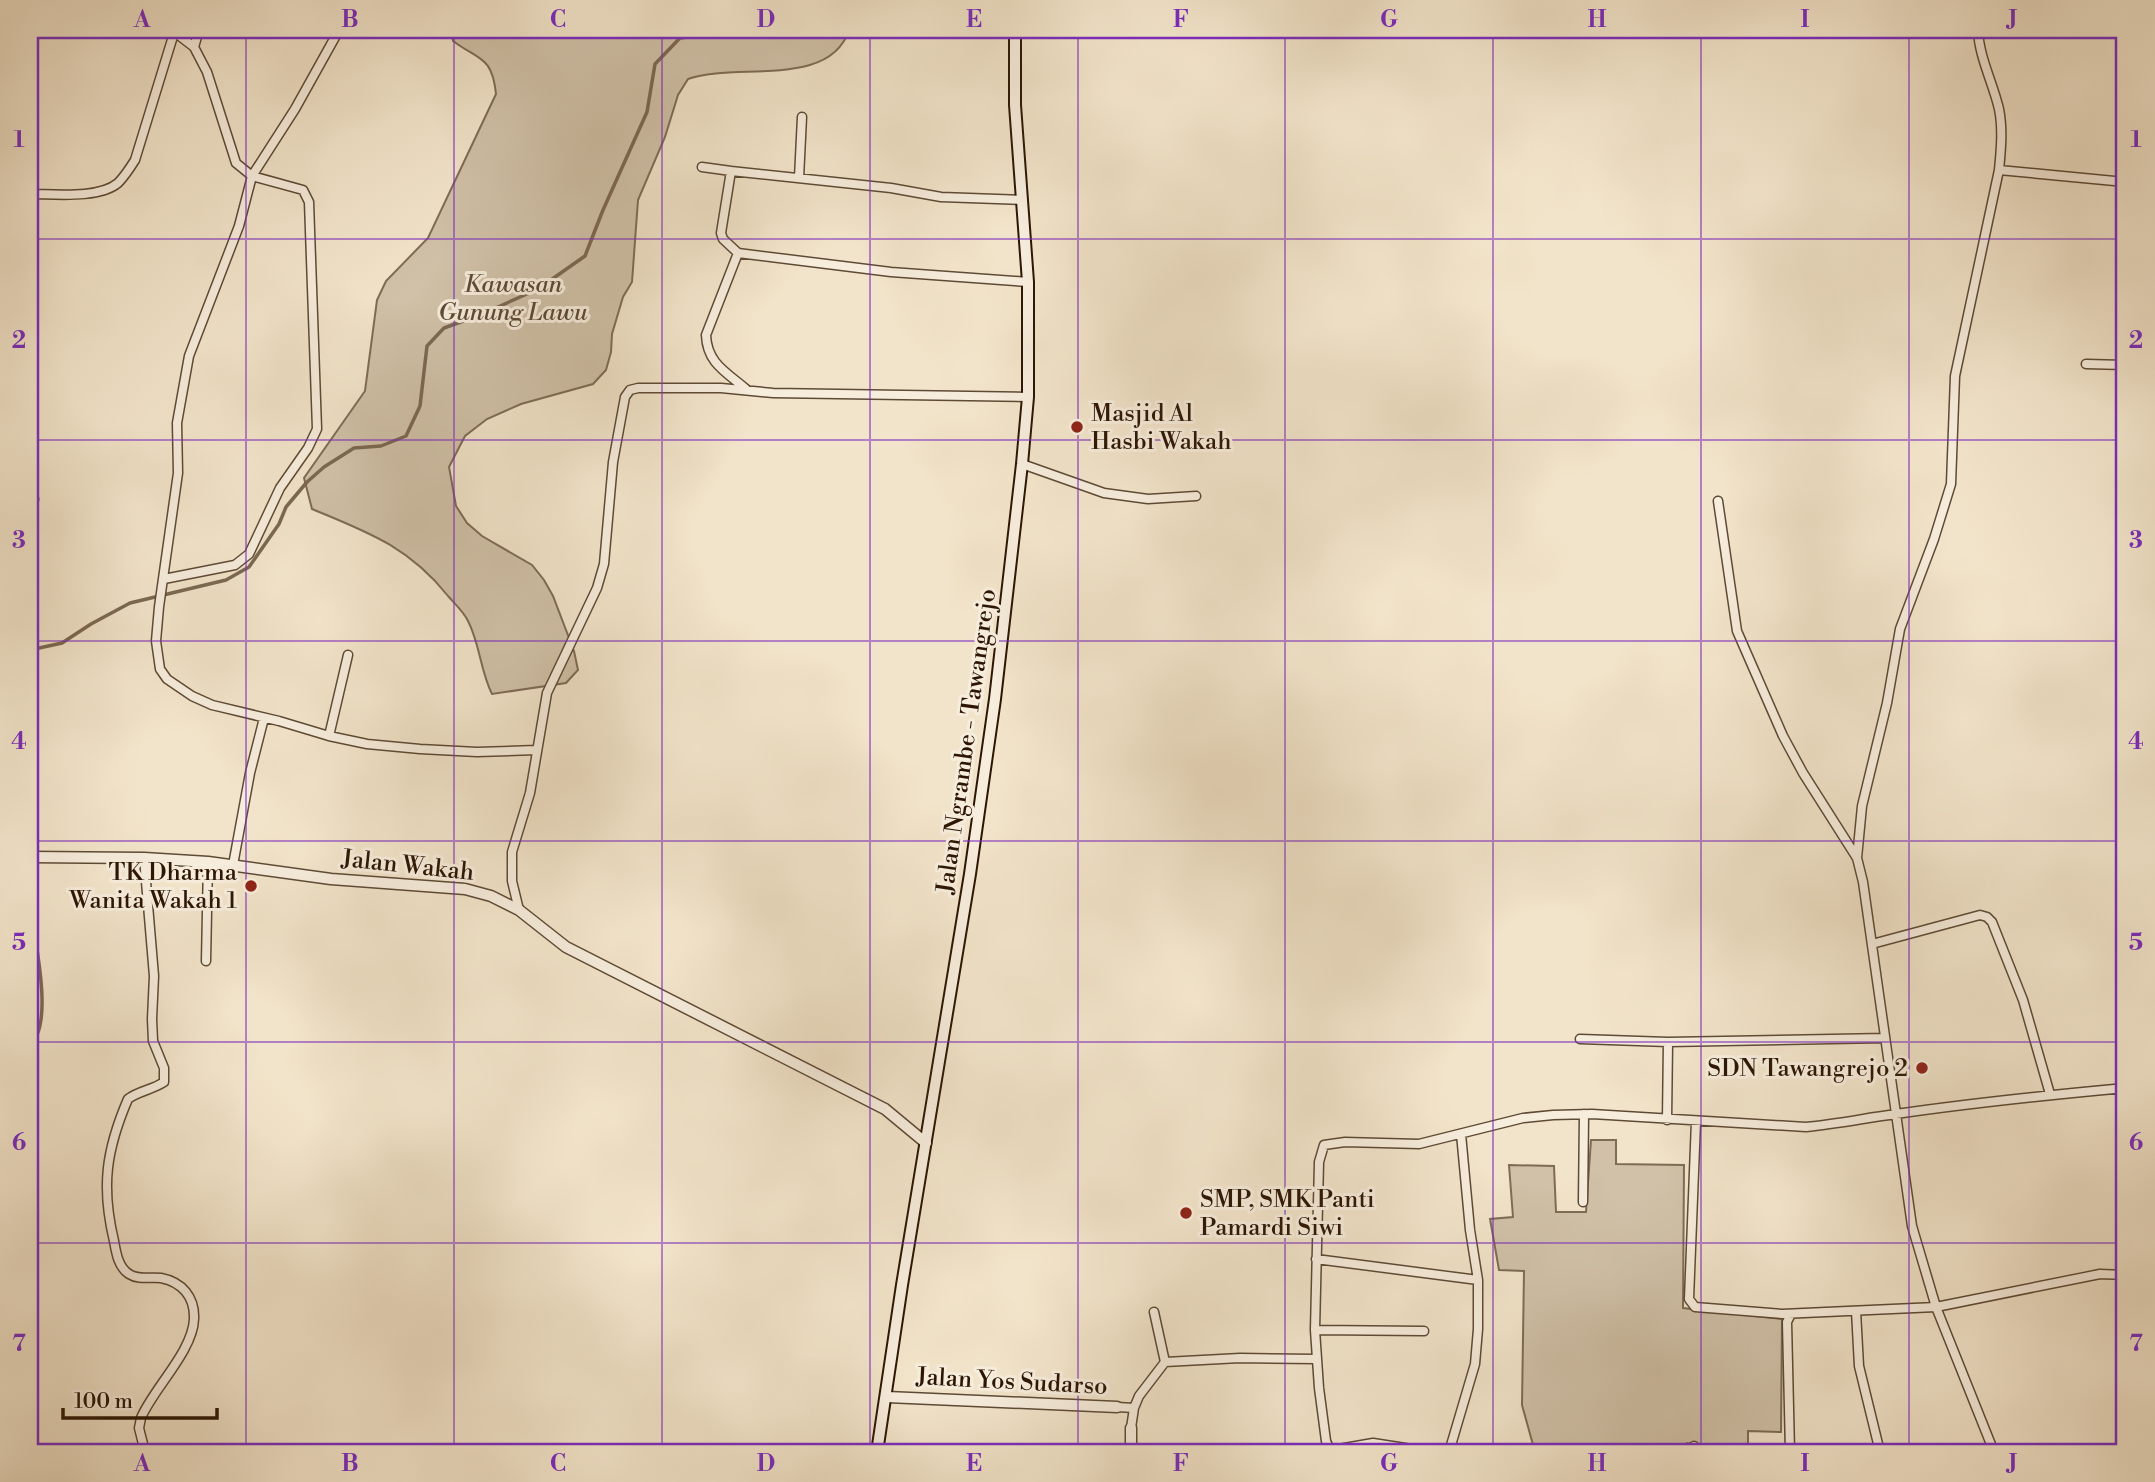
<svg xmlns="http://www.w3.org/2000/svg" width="2155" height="1482" font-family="'Libre Bodoni',serif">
  <rect width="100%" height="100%" fill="#f2e4ca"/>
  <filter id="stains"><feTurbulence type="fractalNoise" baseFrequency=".00286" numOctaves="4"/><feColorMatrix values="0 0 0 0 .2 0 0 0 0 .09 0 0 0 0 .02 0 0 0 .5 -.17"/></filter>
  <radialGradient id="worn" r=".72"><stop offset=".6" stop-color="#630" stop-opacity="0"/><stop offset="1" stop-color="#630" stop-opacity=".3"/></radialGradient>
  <!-- green -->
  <path fill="#d0c1a8" stroke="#7e6c56" stroke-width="2" d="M 451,30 L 849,30 C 830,89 735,62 688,79 L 678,95 L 665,137 L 638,200 L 632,282 L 623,297 L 612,334 L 611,352 L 606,370 L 593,384 L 521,404 L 487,419 L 465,436 L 449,467 L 456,506 L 467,523 L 482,536 L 532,565 L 544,580 L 553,596 L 574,651 L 578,670 L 566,683 L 492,694 C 480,670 480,644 468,621 C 464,612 455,604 448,596 C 409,547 368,532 312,509 L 304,478 L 365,391 L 377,300 L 386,281 L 428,238 L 496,94 C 492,56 480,61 453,41 Z
    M 1591,1140 L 1616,1140 L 1616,1164 L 1684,1165 L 1683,1308 L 1782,1319 L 1781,1432 L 1748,1431 L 1748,1449 L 1687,1443 L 1688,1452 L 1535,1452 L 1522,1405 L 1524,1271 L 1499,1270 L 1490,1219 L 1513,1217 L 1509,1165 L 1554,1166 L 1556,1212 L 1586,1212 Z"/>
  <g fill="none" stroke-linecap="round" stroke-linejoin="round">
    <!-- stream -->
    <path stroke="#7b6852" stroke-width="3.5" d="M 30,650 L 62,643 L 91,624 L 130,603 L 226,580 L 249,567 L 279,524 L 286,507 L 307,482 L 324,467 L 354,448 L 381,446 L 406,436 L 420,406 L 427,346 L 444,328 L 480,315 L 538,289 L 585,256 L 603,210 L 647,112 L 655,64 L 680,38 L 725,33 L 732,30
      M 30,907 C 34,935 55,1026 30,1044"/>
    <!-- minor casing -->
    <g stroke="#5e4a35" stroke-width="11">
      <path id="minor" d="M 339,30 L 295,109 L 252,176 L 239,226 L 189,356 L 177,423 L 178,473 L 159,607 L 156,641 L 160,669 L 167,679 L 192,696 L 212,705 L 279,721 L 329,736 L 367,744 L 420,749 L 477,752 L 536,750
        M 194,47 L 199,30
        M 702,167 L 731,171
        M 1999,170 L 2125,182
        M 799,178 L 802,117
        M 30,194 C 54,194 99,199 118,183 C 125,176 130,168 135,160 L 174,33
        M 1022,200 L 941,197 L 891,188 L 731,171 L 721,233 L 723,239 L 738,253 L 891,272 L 1028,282
        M 738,253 L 706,335 C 707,363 726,372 746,389
        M 2086,364 L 2125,365
        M 1022,464 L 1104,493 L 1148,499 L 1196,496
        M 30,483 L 34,499 L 30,518
        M 1718,501 L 1737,631 L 1783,736 L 1803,773 L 1857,858 L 1863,882 L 1912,1226 L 1936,1307 L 1994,1452
        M 164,579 L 235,565 L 249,554 L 280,488 L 308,448 L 317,429 L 309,202 L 303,190 L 252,176 L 236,163 L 207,72 L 194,47 L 172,30
        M 329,736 L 348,655
        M 144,858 L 154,976 L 152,1019 L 153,1041 L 164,1068 L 164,1082 C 152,1090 138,1091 128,1099 C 106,1150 101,1187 114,1241 C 116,1252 118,1267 129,1274 C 138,1280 150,1277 161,1278 C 182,1282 195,1297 194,1319 C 193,1351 153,1389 141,1418 L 139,1428 L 145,1452
        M 1857,858 L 1862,806 L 1887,703 L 1900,629 L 1934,539 L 1951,484 L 1955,376 L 1999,170 C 2001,150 2003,129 1999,109 C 1993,83 1979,57 1978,30
        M 233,865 L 250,773 L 264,718
        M 519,910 L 512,881 L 512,852 L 530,793 L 547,693 L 597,588 L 604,564 L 613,462 L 625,397 L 630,390 L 638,388 L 721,388 L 773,393 L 1028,397
        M 1872,944 L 1980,915 L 1987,917 L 1992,922 L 2023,1000 L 2050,1094
        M 206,961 L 208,862
        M 1580,1039 L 1668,1042 L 1885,1038
        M 2121,1089 L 2125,1130
        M 1667,1120 L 1668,1042
        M 1696,1121 L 1689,1299 L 1695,1307 L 1782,1314 L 1936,1307 L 2100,1274 L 2125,1275
        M 1583,1202 L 1584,1114
        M 1316,1259 L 1478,1280
        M 1856,1311 L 1859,1366 L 1880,1452
        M 1154,1312 L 1165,1362
        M 1315,1330 L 1424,1331
        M 1117,1407 L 1134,1408 L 1131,1428
        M 1134,1408 L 1139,1396 L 1165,1362 L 1240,1358 L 1316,1359
        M 1694,1446 L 1694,1452
        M 1431,1452 L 1373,1443 L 1333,1450 L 1329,1448 L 1326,1441 L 1319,1388 L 1315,1330 L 1319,1162 L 1324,1145 L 1345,1142 L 1419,1144 L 1523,1118 L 1553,1115 L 1592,1114 L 1806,1127 C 1837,1124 1866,1118 1896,1114 C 1972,1103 2049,1095 2125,1088
        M 1449,1452 L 1475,1364 L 1478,1329 L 1478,1280 L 1470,1230 L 1461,1134
        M 1790,1452 L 1787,1322 L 1791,1314"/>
    </g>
    <!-- tertiary casing -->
    <g stroke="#5e4a35" stroke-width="13">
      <path id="tertiary" d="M 30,857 L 144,858 L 208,862 L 331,879 L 465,889 L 491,896 L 519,910 L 566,947 L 885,1109 L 926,1143
        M 887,1397 L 1117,1407
        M 1131,1452 L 1131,1428"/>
    </g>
    <!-- secondary casing -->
    <g stroke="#2c1603" stroke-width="14">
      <path id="secondary" d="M 877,1452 L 902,1285 L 970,874 L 995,699 L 1022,464 L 1028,397 L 1028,282 L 1015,105 L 1015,30"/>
    </g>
    <!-- minor -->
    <use href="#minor" stroke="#f7eddd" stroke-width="8"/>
    <!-- tertiary -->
    <use href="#tertiary" stroke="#f7eddd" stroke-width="10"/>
    <!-- secondary -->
    <use href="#secondary" stroke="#f7eddd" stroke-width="10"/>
  </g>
  <!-- grid -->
  <path fill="none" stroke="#7b2cbf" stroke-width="2" stroke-opacity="0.55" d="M 246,30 L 246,1452M 454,30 L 454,1452M 662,30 L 662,1452M 870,30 L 870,1452M 1078,30 L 1078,1452M 1285,30 L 1285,1452M 1493,30 L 1493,1452M 1701,30 L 1701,1452M 1909,30 L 1909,1452M 30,239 L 2125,239M 30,440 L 2125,440M 30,641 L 2125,641M 30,841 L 2125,841M 30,1042 L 2125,1042M 30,1243 L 2125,1243"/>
  <!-- markers -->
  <g fill="#8f2418" stroke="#f7eddd" stroke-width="2.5">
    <circle cx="1077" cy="427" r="7"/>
    <circle cx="251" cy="886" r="7"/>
    <circle cx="1922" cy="1068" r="7"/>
    <circle cx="1186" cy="1213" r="7"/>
  </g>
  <g text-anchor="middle" stroke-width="6" stroke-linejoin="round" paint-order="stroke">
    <!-- park labels -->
    <g font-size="24" font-style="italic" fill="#5d4935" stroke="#f7eddd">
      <text x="513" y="292">Kawasan<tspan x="513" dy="28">Gunung Lawu</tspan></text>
    </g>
    <!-- poi labels -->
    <g font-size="24" fill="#2c1603" stroke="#f7eddd" text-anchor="start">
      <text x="1091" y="421">Masjid Al<tspan x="1091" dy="28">Hasbi Wakah</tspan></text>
      <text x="237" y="880" text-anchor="end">TK Dharma<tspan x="237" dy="28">Wanita Wakah 1</tspan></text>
      <text x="1908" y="1076" text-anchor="end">SDN Tawangrejo 2</text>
      <text x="1200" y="1207">SMP, SMK Panti<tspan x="1200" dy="28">Pamardi Siwi</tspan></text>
    </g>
    <!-- street labels -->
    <g font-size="24" fill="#2c1603" stroke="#f7eddd">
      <text transform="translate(966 741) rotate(-82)" y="8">Jalan Ngrambe - Tawangrejo</text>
      <text transform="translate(408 865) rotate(6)" y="8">Jalan Wakah</text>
      <text transform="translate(1012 1381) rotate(3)" y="8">Jalan Yos Sudarso</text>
    </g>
  </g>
  <!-- margin -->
  <rect width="2155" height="1482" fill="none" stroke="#f2e4ca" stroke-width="77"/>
  <!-- scale -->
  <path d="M63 1408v10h154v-10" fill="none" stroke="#2c1603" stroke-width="3.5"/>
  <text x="74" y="1408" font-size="21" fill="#2c1603" stroke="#f7eddd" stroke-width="5" paint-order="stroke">100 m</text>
  <rect x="38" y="38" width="2078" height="1406" fill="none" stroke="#7b2cbf" stroke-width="2.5"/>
  <g font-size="23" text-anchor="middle" font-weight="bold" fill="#7b2cbf">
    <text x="142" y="27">A</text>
    <text x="350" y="27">B</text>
    <text x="558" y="27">C</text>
    <text x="766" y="27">D</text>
    <text x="974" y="27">E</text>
    <text x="1181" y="27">F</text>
    <text x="1389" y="27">G</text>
    <text x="1597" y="27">H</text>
    <text x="1805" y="27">I</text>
    <text x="2013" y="27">J</text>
    <text x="19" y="147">1</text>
    <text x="2136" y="147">1</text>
    <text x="19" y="348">2</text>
    <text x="2136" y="348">2</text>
    <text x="19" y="548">3</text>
    <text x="2136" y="548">3</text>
    <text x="19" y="749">4</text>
    <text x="2136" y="749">4</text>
    <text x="19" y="950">5</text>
    <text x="2136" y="950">5</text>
    <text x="19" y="1150">6</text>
    <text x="2136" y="1150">6</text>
    <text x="19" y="1351">7</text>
    <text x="2136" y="1351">7</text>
    <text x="142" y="1471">A</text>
    <text x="350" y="1471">B</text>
    <text x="558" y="1471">C</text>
    <text x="766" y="1471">D</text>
    <text x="974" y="1471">E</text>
    <text x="1181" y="1471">F</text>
    <text x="1389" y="1471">G</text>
    <text x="1597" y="1471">H</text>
    <text x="1805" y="1471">I</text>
    <text x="2013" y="1471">J</text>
  </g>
  <rect width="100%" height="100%" filter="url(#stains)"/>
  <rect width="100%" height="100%" fill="url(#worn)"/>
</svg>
